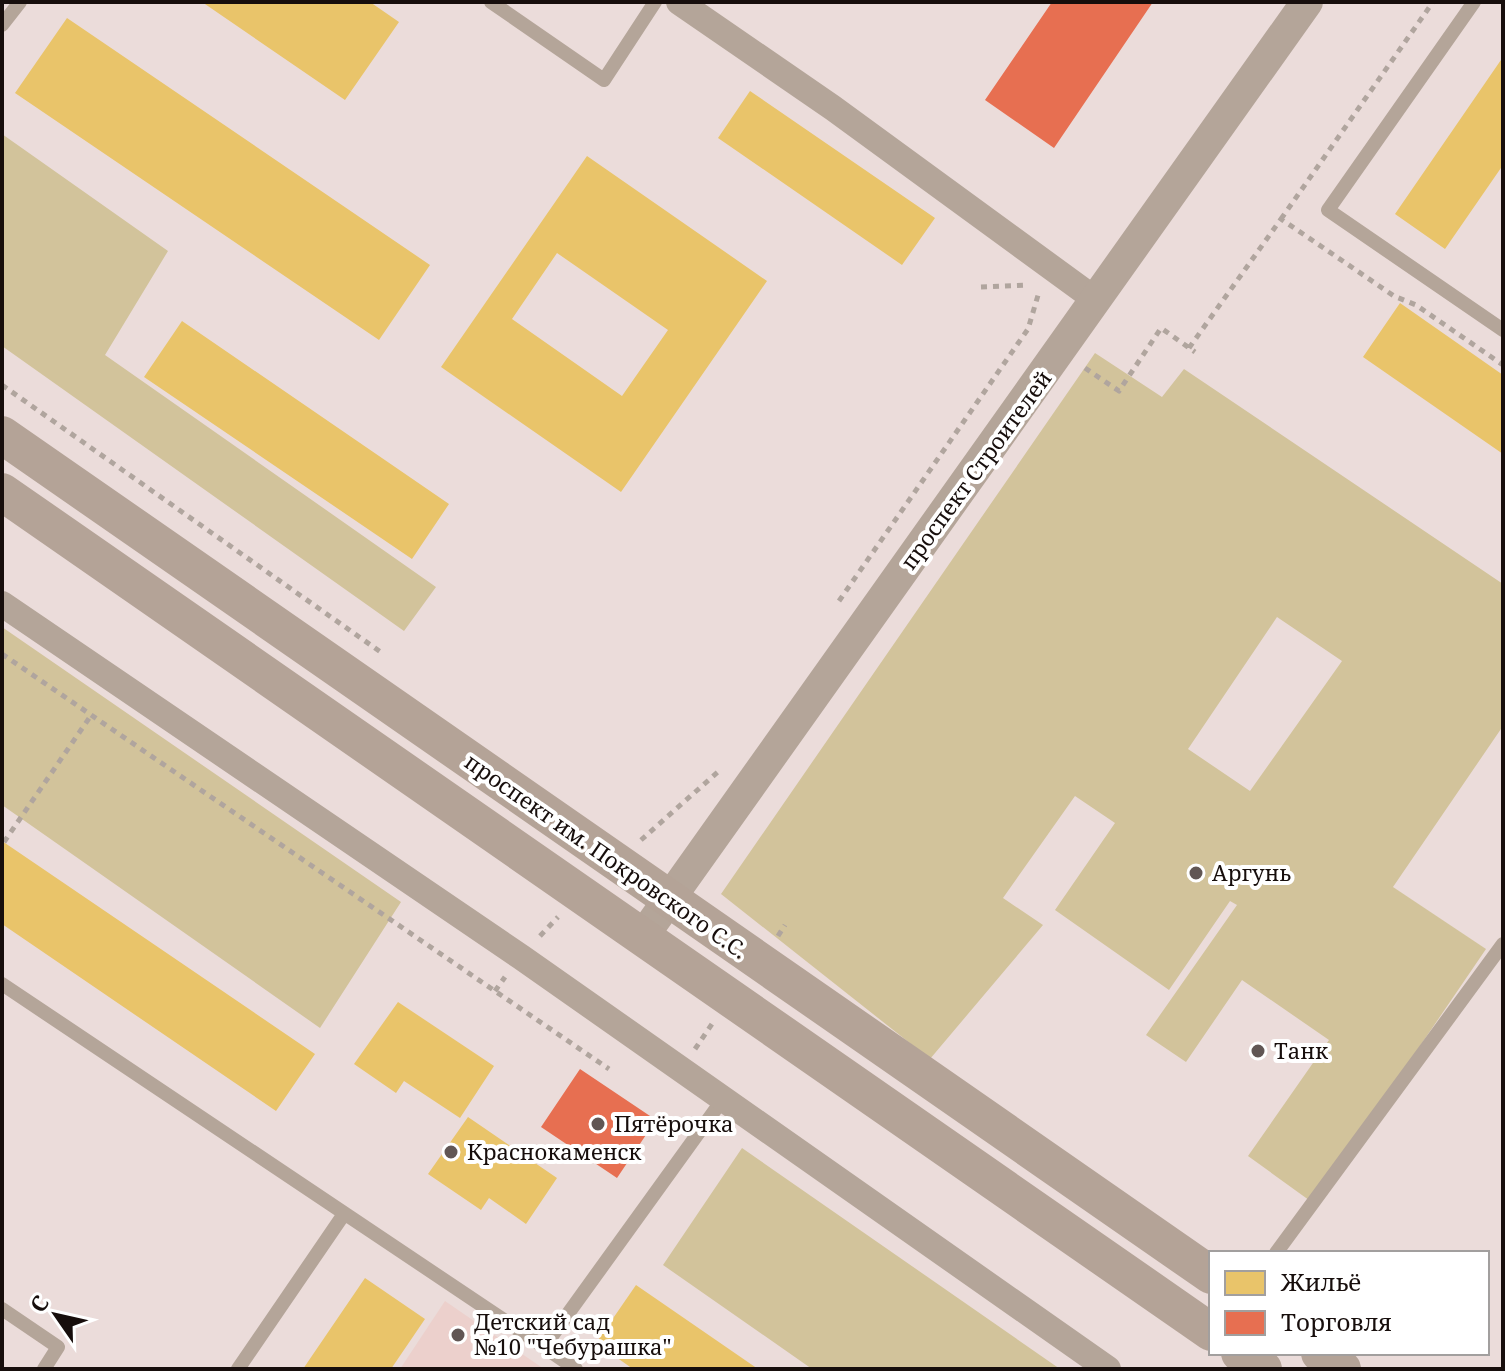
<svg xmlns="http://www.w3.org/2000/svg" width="1505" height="1371" font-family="'Noto Serif',serif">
  <rect width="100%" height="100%" fill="#ebdcda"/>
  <!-- built -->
  <path fill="#ecd0cc" d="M 445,1301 L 544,1369 L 400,1369 Z"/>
  <!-- green -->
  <path fill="#d2c39b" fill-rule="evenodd" d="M 2,134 L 168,251 L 105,355 L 436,587 L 404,631 L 2,346 Z
    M 1095,353 L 1162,397 L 1184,369 L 1503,584 L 1503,726 L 1393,887 L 1486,949 L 1313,1203 L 1248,1156 L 1329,1040 L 1242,980 L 1186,1062 L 1146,1035 L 1237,905 L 1230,901 L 1169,990 L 1055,910 L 1115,823 L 1075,796 L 1003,898 L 1043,925 L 930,1059 L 721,894 ZM 1277,617 L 1342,661 L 1250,791 L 1188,749 Z
    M 2,627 L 401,902 L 320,1028 L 2,805 Z
    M 742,1148 L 1060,1369 L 812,1369 L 663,1265 Z"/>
  <!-- homes -->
  <path fill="#e9c46a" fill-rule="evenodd" d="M 202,2 L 370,2 L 399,22 L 345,100 Z
    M 67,18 L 430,265 L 379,340 L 15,93 Z
    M 1503,57 L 1503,165 L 1445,249 L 1395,214 Z
    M 750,91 L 935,218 L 902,265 L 718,138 Z
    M 587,156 L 767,281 L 621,492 L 441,367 ZM 557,253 L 668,330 L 622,396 L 512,319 Z
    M 1400,303 L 1503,375 L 1503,454 L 1363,357 Z
    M 182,321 L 449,504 L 412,559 L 144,377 Z
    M 2,841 L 315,1054 L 276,1111 L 2,924 Z
    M 398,1002 L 494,1066 L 460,1118 L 404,1081 L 396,1093 L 354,1064 Z
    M 468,1117 L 557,1178 L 526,1224 L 489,1198 L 481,1210 L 428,1174 Z
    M 365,1278 L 425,1319 L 391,1369 L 303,1369 Z
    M 636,1285 L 758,1369 L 633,1369 L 596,1343 Z"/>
  <!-- shops -->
  <path fill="#e76f51" d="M 1052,2 L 1153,2 L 1054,148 L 985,100 Z
    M 580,1069 L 656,1120 L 617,1178 L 541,1127 Z"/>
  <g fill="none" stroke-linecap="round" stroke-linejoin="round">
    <!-- path -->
    <path stroke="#b0a59e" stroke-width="5" stroke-dasharray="6 6" stroke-linecap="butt" d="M 1281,219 L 1433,2
      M 981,287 L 1028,285
      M 1189,348 L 1281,219 L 1394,296 L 1416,305 L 1503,365
      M 1085,368 L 1119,391 L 1161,328 L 1195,352
      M 2,385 L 382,653
      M 839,601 L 1028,329 L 1039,292
      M 2,654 L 609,1069
      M 641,840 L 720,770
      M 4,842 L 92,714
      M 540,936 L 558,917
      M 778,936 L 785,925
      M 495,991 L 505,977
      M 695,1049 L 712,1024"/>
    <!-- service -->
    <path stroke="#b4a599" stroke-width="14" d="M 491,2 L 604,80 L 655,2
      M 1474,2 L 1328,210 L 1503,330
      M 2,25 L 20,2
      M 2,984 L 544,1347 L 723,1099
      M 1276,1253 L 1503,944
      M 2,1309 L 58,1347 L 44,1369
      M 544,1347 L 576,1369
      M 238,1369 L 344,1214"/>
    <!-- minor -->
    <path stroke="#b4a599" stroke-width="26" d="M 679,2 L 833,108 L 1096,300
      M 2,604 L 521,957 L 1108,1369"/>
    <!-- tertiary -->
    <path stroke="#b4a599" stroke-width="32" d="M 643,936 L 1307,2"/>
    <!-- secondary -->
    <path stroke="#b4a397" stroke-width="38" d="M 2,435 L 1211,1275
      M 2,492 L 1211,1332
      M 1240,1353 L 1263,1369
      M 1320,1353 L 1342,1369"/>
  </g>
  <!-- markers -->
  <g fill="#615654" stroke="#fff" stroke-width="3">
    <circle cx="1196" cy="873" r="8"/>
    <circle cx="1258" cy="1051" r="8"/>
    <circle cx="598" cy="1124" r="8"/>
    <circle cx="451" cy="1152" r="8"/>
    <circle cx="458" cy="1335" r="8"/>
  </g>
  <g text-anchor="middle" stroke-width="8" stroke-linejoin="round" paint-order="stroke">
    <!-- street labels -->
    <g font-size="22" fill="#170e0c" stroke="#fff">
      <text transform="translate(976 470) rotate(-54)" y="8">проспект Строителей</text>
      <text transform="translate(606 856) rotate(35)" y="8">проспект им. Покровского С.С.</text>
    </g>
    <!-- poi labels -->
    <g font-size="22" fill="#170e0c" stroke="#fff" text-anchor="start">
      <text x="1212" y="881">Аргунь</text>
      <text x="1274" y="1059">Танк</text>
      <text x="614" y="1132">Пятёрочка</text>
      <text x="467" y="1160">Краснокаменск</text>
      <text x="474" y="1330">Детский сад<tspan x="474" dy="25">№10 "Чебурашка"</tspan></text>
    </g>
  </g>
  <!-- border -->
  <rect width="1505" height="1371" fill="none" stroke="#170e0c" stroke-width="8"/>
  <!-- legend -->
  <rect x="1209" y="1251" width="280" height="104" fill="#ffffff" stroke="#a29f9e" stroke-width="2"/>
  <rect x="1225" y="1271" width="40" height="24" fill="#e9c46a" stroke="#a29f9e" stroke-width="2"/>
  <text x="1281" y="1291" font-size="24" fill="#170e0c">Жильё</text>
  <rect x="1225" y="1311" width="40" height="24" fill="#e76f51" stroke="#a29f9e" stroke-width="2"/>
  <text x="1281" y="1331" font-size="24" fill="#170e0c">Торговля</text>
  <!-- north arrow -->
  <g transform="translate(56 1315) rotate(304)" stroke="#ffffff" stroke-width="6" paint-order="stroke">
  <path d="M0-6L14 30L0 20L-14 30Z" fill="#170e0c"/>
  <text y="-12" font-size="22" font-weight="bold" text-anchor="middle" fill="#170e0c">С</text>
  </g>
</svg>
